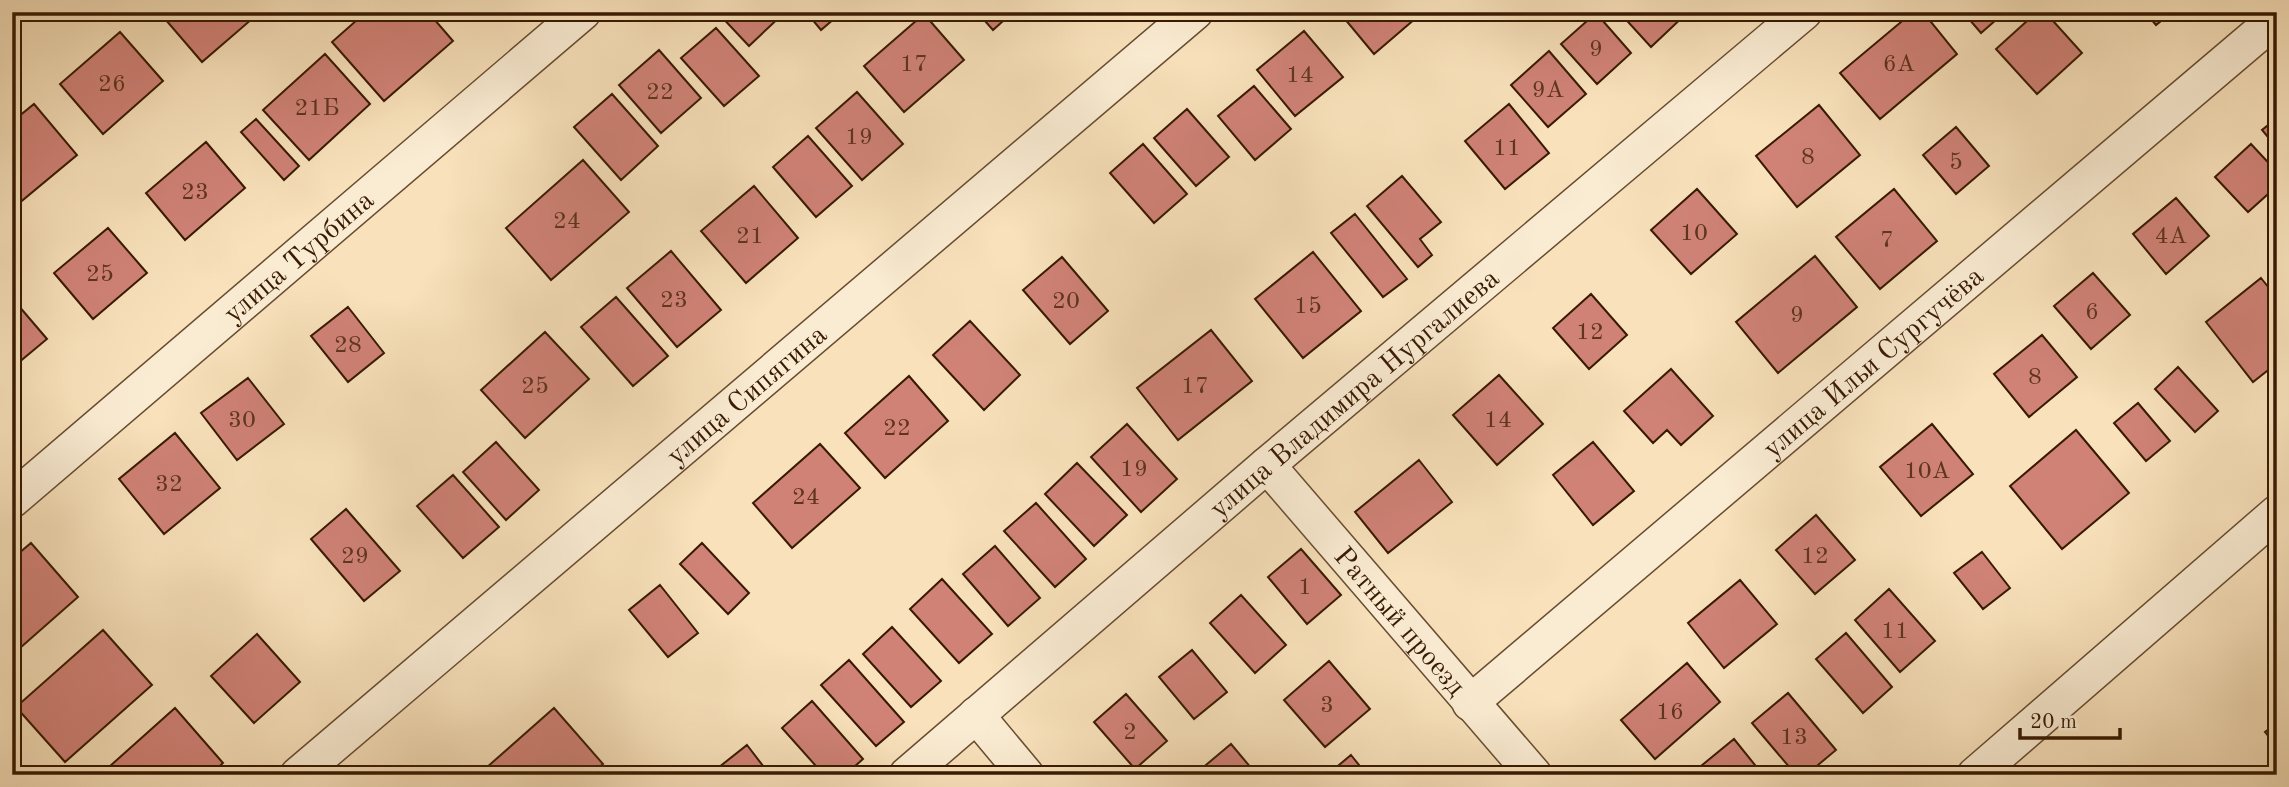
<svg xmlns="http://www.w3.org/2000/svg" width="2289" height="787" font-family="'Old Standard TT',serif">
  <rect width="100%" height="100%" fill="#f8e1bb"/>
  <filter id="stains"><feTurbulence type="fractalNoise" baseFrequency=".00286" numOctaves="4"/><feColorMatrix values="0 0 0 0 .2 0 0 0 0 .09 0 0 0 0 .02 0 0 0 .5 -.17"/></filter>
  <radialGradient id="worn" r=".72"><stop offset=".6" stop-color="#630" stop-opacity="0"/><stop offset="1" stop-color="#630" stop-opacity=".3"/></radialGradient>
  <!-- building -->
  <path fill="#d08277" stroke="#381a02" stroke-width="2" d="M 159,12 L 260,12 L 202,62 Z
    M 366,12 L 428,12 L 453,41 L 384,101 L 332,42 Z
    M 717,12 L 785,12 L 749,46 Z
    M 806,12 L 842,12 L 821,30 Z
    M 977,12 L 1013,12 L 993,30 Z
    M 1339,12 L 1423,12 L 1374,54 Z
    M 1619,12 L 1688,12 L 1651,47 Z
    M 1913,12 L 1923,12 L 1957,54 L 1880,119 L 1840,73 Z
    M 1963,12 L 2005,12 L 1981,33 Z
    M 2037,12 L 2045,12 L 2082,53 L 2037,94 L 1996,49 Z
    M 2145,12 L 2172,12 L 2156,25 Z
    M 1596,13 L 1631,53 L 1597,84 L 1561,44 Z
    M 924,14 L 964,60 L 904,112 L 864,66 Z
    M 716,28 L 759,76 L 724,106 L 681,58 Z
    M 1304,31 L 1343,77 L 1295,116 L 1257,70 Z
    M 120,32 L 163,81 L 103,134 L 60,84 Z
    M 659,50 L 701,98 L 661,133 L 619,85 Z
    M 1549,51 L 1586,94 L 1548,127 L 1511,85 Z
    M 325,54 L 370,104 L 309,160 L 263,110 Z
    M 1254,86 L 1291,129 L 1255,160 L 1218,116 Z
    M 857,92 L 903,144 L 862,180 L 816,128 Z
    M 612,94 L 658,146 L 621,180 L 574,127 Z
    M 34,104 L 77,155 L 12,209 L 12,122 Z
    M 1509,104 L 1549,153 L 1505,189 L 1465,141 Z
    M 1819,105 L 1860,155 L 1797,207 L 1756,156 Z
    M 1187,109 L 1229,157 L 1196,186 L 1154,138 Z
    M 2277,118 L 2277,148 L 2262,130 Z
    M 256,119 L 299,166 L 284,180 L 241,132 Z
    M 1956,127 L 1989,166 L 1956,194 L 1923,155 Z
    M 808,136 L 852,186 L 816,217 L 773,167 Z
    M 206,142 L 245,188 L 185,240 L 146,193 Z
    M 1143,144 L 1187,194 L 1154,223 L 1110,173 Z
    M 2251,144 L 2277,172 L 2277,186 L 2248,212 L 2215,177 Z
    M 583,160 L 629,212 L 551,280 L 506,228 Z
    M 1402,176 L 1441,222 L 1420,239 L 1432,255 L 1418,267 L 1367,206 Z
    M 754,186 L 798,238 L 746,283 L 701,231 Z
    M 1697,189 L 1737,234 L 1691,274 L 1651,230 Z
    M 1894,189 L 1937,241 L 1880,289 L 1836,237 Z
    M 2176,198 L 2209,236 L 2166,274 L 2133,234 Z
    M 1355,214 L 1407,279 L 1383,297 L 1331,233 Z
    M 108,228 L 147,273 L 93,319 L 54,273 Z
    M 671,251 L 721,310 L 677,347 L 627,288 Z
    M 1313,252 L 1361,311 L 1303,358 L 1255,299 Z
    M 1815,256 L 1857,307 L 1778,373 L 1736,322 Z
    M 1062,257 L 1108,311 L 1070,344 L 1023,290 Z
    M 2093,273 L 2130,315 L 2091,349 L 2054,306 Z
    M 2261,278 L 2277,298 L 2277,363 L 2253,382 L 2206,322 Z
    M 1591,294 L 1627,335 L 1589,369 L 1553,328 Z
    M 616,297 L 668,356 L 633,386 L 581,327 Z
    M 12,298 L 47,339 L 12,368 Z
    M 348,307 L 384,353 L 348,382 L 311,336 Z
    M 970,321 L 1020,375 L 984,410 L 933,355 Z
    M 1211,330 L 1252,381 L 1178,440 L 1137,388 Z
    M 545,332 L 589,379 L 525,438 L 481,390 Z
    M 2042,335 L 2077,377 L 2029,417 L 1994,374 Z
    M 2178,367 L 2218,411 L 2195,432 L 2155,389 Z
    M 1671,369 L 1713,416 L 1681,445 L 1667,430 L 1653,443 L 1624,411 Z
    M 1499,375 L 1543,424 L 1497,465 L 1453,415 Z
    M 909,376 L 948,421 L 885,478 L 845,433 Z
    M 248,378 L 284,424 L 237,460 L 201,413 Z
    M 2138,403 L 2170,441 L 2146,461 L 2114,423 Z
    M 1127,424 L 1177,479 L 1141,512 L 1091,457 Z
    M 1932,424 L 1973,474 L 1921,516 L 1880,467 Z
    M 2076,430 L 2129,493 L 2062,549 L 2010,486 Z
    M 175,433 L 220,488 L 164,534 L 119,479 Z
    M 496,442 L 539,490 L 506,520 L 463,472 Z
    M 1593,442 L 1634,491 L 1593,525 L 1553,475 Z
    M 820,444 L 860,488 L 792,548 L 753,503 Z
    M 1419,460 L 1452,502 L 1388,553 L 1355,512 Z
    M 1077,463 L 1127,515 L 1094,546 L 1045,494 Z
    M 453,475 L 499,527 L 463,558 L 417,506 Z
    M 1036,503 L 1086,559 L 1055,587 L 1004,531 Z
    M 346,509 L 400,571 L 364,601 L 311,539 Z
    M 1816,515 L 1855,560 L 1815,594 L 1776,550 Z
    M 31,543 L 78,597 L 12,655 L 12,559 Z
    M 702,543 L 749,593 L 728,614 L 680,564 Z
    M 995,546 L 1040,598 L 1008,626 L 963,574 Z
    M 1301,549 L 1341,595 L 1307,624 L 1268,577 Z
    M 1982,552 L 2010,588 L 1983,609 L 1954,573 Z
    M 942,579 L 992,634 L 959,663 L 910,609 Z
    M 1740,580 L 1777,624 L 1724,668 L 1688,623 Z
    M 660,585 L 698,633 L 668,657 L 629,610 Z
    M 1889,589 L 1935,641 L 1900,672 L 1855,620 Z
    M 1241,595 L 1286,645 L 1255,673 L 1210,623 Z
    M 892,627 L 941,681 L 911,707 L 863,654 Z
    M 103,630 L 152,685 L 65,762 L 16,707 Z
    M 1846,633 L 1892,687 L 1863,713 L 1816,659 Z
    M 257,634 L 300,682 L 254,723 L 211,676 Z
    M 1192,650 L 1227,692 L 1194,719 L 1159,677 Z
    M 849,660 L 904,722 L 876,746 L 821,685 Z
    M 1329,661 L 1370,709 L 1325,747 L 1284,700 Z
    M 1687,663 L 1720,702 L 1655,759 L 1621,720 Z
    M 1788,693 L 1836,750 L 1806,775 L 1796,775 L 1752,723 Z
    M 1126,694 L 1167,741 L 1135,769 L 1094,722 Z
    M 812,701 L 863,759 L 845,775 L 824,775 L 782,728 Z
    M 175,708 L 223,763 L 210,775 L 100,775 Z
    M 554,708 L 603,764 L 590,775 L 492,775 L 486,768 Z
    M 2277,723 L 2277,747 L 2265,732 Z
    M 1734,739 L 1763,775 L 1690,775 Z
    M 1231,744 L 1257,775 L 1194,775 Z
    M 747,745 L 770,775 L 709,775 Z
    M 1351,755 L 1367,775 L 1327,775 Z"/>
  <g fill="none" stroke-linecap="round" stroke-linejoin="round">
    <!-- minor casing -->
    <g stroke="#684c30" stroke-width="38">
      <g id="minor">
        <path id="s1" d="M 1267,465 L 1534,775"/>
        <path id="s2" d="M 12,500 L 583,12"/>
        <path id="s3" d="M 1470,703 L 2277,18"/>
        <path d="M 976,715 L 1026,775"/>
        <path id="s4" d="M 298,775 L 1195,12"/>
        <path id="s5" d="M 907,775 L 1267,465 L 1804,12"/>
        <path d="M 1975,775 L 2277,513"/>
      </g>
    </g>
    <!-- minor -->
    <use href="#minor" stroke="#faecd3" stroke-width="35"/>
  </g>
  <g text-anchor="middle" stroke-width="5" stroke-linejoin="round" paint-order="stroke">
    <!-- number labels -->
    <g font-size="24" fill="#5e341f">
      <text x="1596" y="56">9</text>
      <text x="914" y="71">17</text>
      <text x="1899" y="71">6А</text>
      <text x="1300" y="82">14</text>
      <text x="112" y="91">26</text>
      <text x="1548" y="97">9А</text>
      <text x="660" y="99">22</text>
      <text x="317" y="115">21Б</text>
      <text x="859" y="144">19</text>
      <text x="1507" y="155">11</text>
      <text x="1808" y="164">8</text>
      <text x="1956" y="169">5</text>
      <text x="195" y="199">23</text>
      <text x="567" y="228">24</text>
      <text x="1694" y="240">10</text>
      <text x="750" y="243">21</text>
      <text x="2171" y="243">4А</text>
      <text x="1887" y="247">7</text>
      <text x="100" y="281">25</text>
      <text x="674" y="307">23</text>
      <text x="1066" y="308">20</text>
      <text x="1308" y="313">15</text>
      <text x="2092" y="319">6</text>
      <text x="1797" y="322">9</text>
      <text x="1590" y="339">12</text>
      <text x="348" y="352">28</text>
      <text x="2035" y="384">8</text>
      <text x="535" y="393">25</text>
      <text x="1195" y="393">17</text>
      <text x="242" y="427">30</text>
      <text x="1498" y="427">14</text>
      <text x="897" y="435">22</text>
      <text x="1134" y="476">19</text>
      <text x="1927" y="478">10А</text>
      <text x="169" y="491">32</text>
      <text x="806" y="504">24</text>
      <text x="355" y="563">29</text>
      <text x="1815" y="563">12</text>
      <text x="1305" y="594">1</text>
      <text x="1895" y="638">11</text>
      <text x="1327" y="712">3</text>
      <text x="1670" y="719">16</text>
      <text x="1130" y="739">2</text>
      <text x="1794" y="744">13</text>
    </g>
    <!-- street labels -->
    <g font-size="28" fill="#381a02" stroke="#faecd3">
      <text dy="10" stroke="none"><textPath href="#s2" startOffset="376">улица Турбина</textPath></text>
      <text dy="10" stroke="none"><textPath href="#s3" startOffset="528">улица Ильи Сургучёва</textPath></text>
      <text dy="10" stroke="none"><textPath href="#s5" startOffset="588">улица Владимира Нургалиева</textPath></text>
      <text dy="10" stroke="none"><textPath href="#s4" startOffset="588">улица Сипягина</textPath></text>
      <text dy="10" stroke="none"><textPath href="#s1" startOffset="205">Ратный проезд</textPath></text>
    </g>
  </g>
  <!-- margin -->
  <rect width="2289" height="787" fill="none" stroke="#f8e1bb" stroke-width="42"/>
  <rect x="14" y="14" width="2261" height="759" fill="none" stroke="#381a02" stroke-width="3.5"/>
  <rect x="21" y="21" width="2247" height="745" fill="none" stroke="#381a02" stroke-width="2"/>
  <!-- scale -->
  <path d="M2020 728v10h100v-10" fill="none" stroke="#381a02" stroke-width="3.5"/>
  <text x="2030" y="728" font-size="21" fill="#381a02" stroke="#faecd3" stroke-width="5" paint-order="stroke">20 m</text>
  <rect width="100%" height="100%" filter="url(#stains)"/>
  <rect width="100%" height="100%" fill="url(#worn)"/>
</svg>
